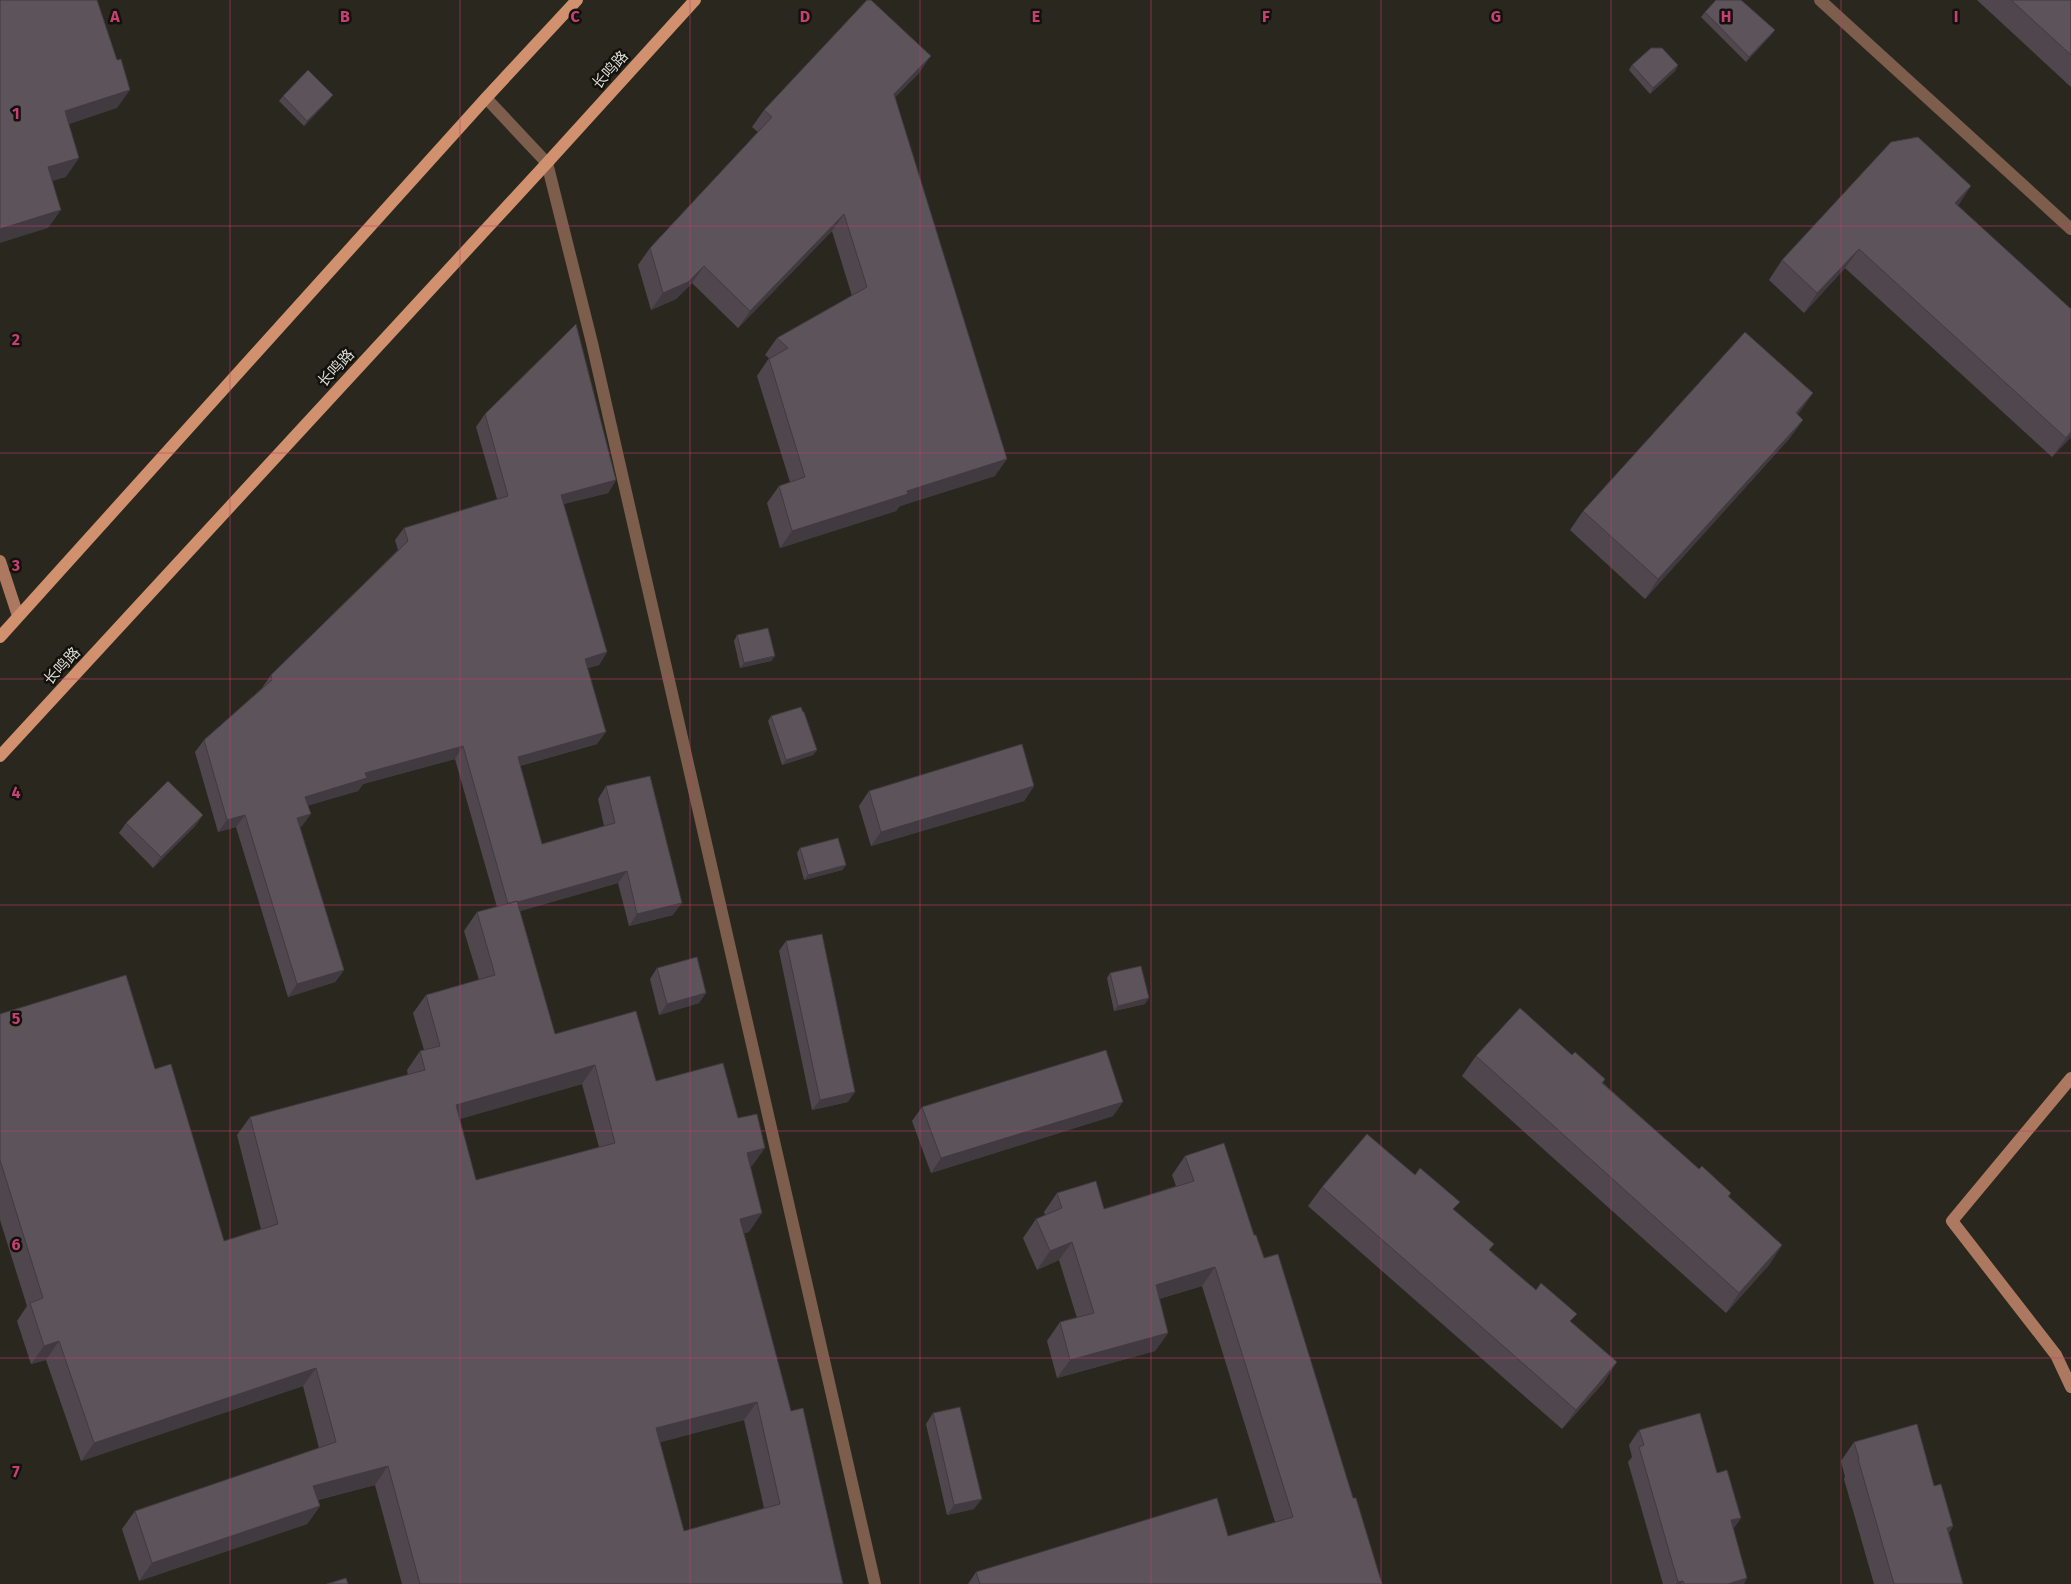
<svg xmlns="http://www.w3.org/2000/svg" width="2071" height="1584" font-family="'Fira Sans','Noto Sans SC',sans-serif">
  <rect width="100%" height="100%" fill="#2a281e"/>
  <g fill="none" stroke-linecap="round" stroke-linejoin="round">
    <!-- street -->
    <path stroke="#7d5d4c" stroke-width="12" d="M 1820,0 L 2071,229
      M 486,98 L 547,163 L 592,343 L 875,1584"/>
    <!-- secondary -->
    <path stroke="#ac7960" stroke-width="12" d="M 0,561 L 18,616
      M 2071,1078 L 1952,1221 L 2056,1355 L 2071,1387"/>
    <!-- primary -->
    <path stroke="#d1906e" stroke-width="12" d="M 0,637 L 486,98 L 577,0
      M 0,756 L 547,163 L 695,0"/>
  </g>
  <!-- wall -->
  <path fill="#50474e" fill-rule="evenodd" d="M 1977,0 L 2071,0 L 2071,87 Z
    M 1705,12 L 1775,30 L 1771,35 L 1746,62 L 1701,17 Z
    M 1632,65 L 1678,65 L 1675,71 L 1650,94 L 1629,70 Z
    M 919,73 L 895,97 L 995,476 L 900,506 L 896,511 L 780,548 L 767,503 L 779,486 L 790,482 L 757,376 L 769,358 L 765,355 L 777,338 L 852,296 L 832,231 L 738,328 L 692,283 L 676,299 L 651,310 L 638,265 L 650,248 L 758,132 L 752,127 L 764,110 Z
    M 283,96 L 329,100 L 304,126 L 279,101 Z
    M 1958,206 L 2071,309 L 2071,437 L 2052,457 L 1845,268 L 1804,313 L 1769,280 L 1782,260 Z
    M 485,414 L 616,480 L 608,493 L 563,504 L 607,652 L 599,665 L 587,668 L 597,744 L 520,766 L 542,844 L 604,826 L 598,799 L 606,786 L 673,915 L 629,926 L 618,883 L 520,911 L 555,1034 L 656,1081 L 752,1166 L 750,1167 L 749,1232 L 744,1233 L 791,1411 L 843,1584 L 402,1584 L 375,1485 L 318,1500 L 320,1506 L 307,1524 L 139,1581 L 122,1529 L 135,1511 L 319,1448 L 303,1386 L 81,1461 L 46,1360 L 31,1364 L 17,1321 L 27,1306 L 0,1220 L 0,1014 L 155,1069 L 224,1241 L 261,1229 L 237,1135 L 250,1117 L 408,1075 L 407,1070 L 420,1051 L 424,1050 L 413,1013 L 426,995 L 479,980 L 464,931 L 477,912 L 497,907 L 455,759 L 363,784 L 358,791 L 308,805 L 302,826 L 300,827 L 344,970 L 335,982 L 288,997 L 236,827 L 218,832 L 195,752 L 204,740 L 262,688 L 271,675 L 398,550 L 395,540 L 404,528 L 497,499 L 476,427 ZM 582,1084 L 599,1147 L 476,1180 L 459,1119 ZM 744,1420 L 764,1508 L 684,1531 L 660,1442 Z
    M 1798,414 L 1803,420 L 1789,439 L 1645,599 L 1570,530 L 1583,511 Z
    M 737,635 L 775,656 L 771,661 L 740,668 L 734,641 Z
    M 771,716 L 817,750 L 813,755 L 782,765 L 768,721 Z
    M 1034,786 L 1024,801 L 871,846 L 859,806 L 869,791 Z
    M 203,815 L 195,826 L 153,868 L 119,833 L 126,823 Z
    M 800,848 L 846,865 L 842,870 L 804,880 L 797,853 Z
    M 786,941 L 848,1102 L 812,1110 L 779,951 Z
    M 657,968 L 706,993 L 699,1003 L 659,1015 L 650,979 Z
    M 1110,973 L 1145,1004 L 1114,1011 L 1107,978 Z
    M 1572,1055 L 1605,1079 L 1603,1083 L 1699,1169 L 1731,1193 L 1729,1197 L 1782,1245 L 1769,1265 L 1726,1313 L 1462,1076 L 1476,1056 Z
    M 922,1107 L 1113,1116 L 931,1173 L 912,1121 Z
    M 1185,1156 L 1254,1235 L 1264,1258 L 1353,1498 L 1382,1584 L 968,1584 L 976,1572 L 1228,1536 L 1275,1522 L 1202,1286 L 1159,1299 L 1168,1333 L 1155,1351 L 1057,1378 L 1047,1341 L 1060,1322 L 1077,1318 L 1059,1260 L 1037,1270 L 1023,1238 L 1036,1219 L 1045,1215 L 1044,1212 L 1057,1193 L 1104,1209 L 1176,1186 L 1172,1175 Z
    M 1322,1187 L 1454,1210 L 1490,1250 L 1571,1322 L 1604,1382 L 1562,1429 L 1308,1206 Z
    M 933,1413 L 974,1509 L 947,1515 L 926,1424 Z
    M 1639,1430 L 1717,1473 L 1741,1518 L 1733,1529 L 1744,1584 L 1663,1584 L 1628,1462 L 1632,1457 L 1629,1445 Z
    M 1854,1442 L 1934,1486 L 1953,1526 L 1949,1533 L 1963,1584 L 1874,1584 L 1844,1479 L 1845,1477 L 1841,1461 Z"/>
  <!-- shaded-wall -->
  <path fill="#413a40" d="M 1775,30 L 1771,35 L 1746,62 L 1749,57 Z
    M 931,56 L 919,73 L 882,111 L 894,94 Z
    M 1678,65 L 1675,71 L 1650,94 L 1653,88 Z
    M 130,90 L 117,108 L 52,130 L 65,111 Z
    M 333,95 L 329,100 L 304,126 L 307,121 Z
    M 79,158 L 66,177 L 35,186 L 48,167 Z
    M 1971,186 L 1958,206 L 1955,203 Z
    M 61,210 L 48,228 L 0,243 L 0,229 Z
    M 844,214 L 832,231 L 738,328 L 750,311 Z
    M 1859,249 L 1845,268 L 1804,313 L 1817,293 Z
    M 704,266 L 692,283 L 676,299 L 651,310 L 663,293 Z
    M 1813,393 L 1799,413 L 1782,432 L 1796,413 Z
    M 1803,420 L 1789,439 L 1645,599 L 1658,579 Z
    M 2071,432 L 2071,437 L 2052,457 L 2066,438 Z
    M 1007,459 L 995,476 L 900,506 L 896,511 L 780,548 L 792,531 L 907,491 Z
    M 616,480 L 608,493 L 552,507 L 561,495 Z
    M 607,652 L 599,665 L 576,672 L 585,659 Z
    M 775,656 L 771,661 L 740,668 L 744,663 Z
    M 606,732 L 597,744 L 509,769 L 518,757 Z
    M 463,746 L 455,759 L 363,784 L 358,791 L 297,809 L 305,797 L 365,773 Z
    M 817,750 L 813,755 L 782,765 L 786,760 Z
    M 1034,786 L 1024,801 L 871,846 L 881,832 Z
    M 311,814 L 302,826 L 288,830 L 297,818 Z
    M 203,815 L 195,826 L 153,868 L 161,857 Z
    M 245,815 L 236,827 L 218,832 L 227,820 Z
    M 846,865 L 842,870 L 804,880 L 808,875 Z
    M 627,871 L 618,883 L 499,917 L 508,905 Z
    M 682,903 L 673,915 L 629,926 L 637,914 Z
    M 344,970 L 335,982 L 288,997 L 297,984 Z
    M 706,993 L 699,1003 L 659,1015 L 667,1004 Z
    M 1149,998 L 1145,1004 L 1114,1011 L 1118,1006 Z
    M 595,1065 L 582,1084 L 443,1124 L 456,1105 Z
    M 855,1092 L 848,1102 L 812,1110 L 820,1100 Z
    M 1123,1102 L 1113,1116 L 931,1173 L 941,1158 Z
    M 765,1148 L 752,1166 L 734,1171 L 747,1153 Z
    M 762,1213 L 749,1232 L 727,1237 L 740,1219 Z
    M 1072,1242 L 1059,1260 L 1037,1270 L 1050,1251 Z
    M 1782,1245 L 1769,1265 L 1726,1313 L 1739,1293 Z
    M 1215,1267 L 1202,1286 L 1142,1304 L 1156,1285 Z
    M 1168,1333 L 1155,1351 L 1057,1378 L 1070,1360 Z
    M 59,1341 L 46,1360 L 31,1364 L 44,1346 Z
    M 1617,1362 L 1604,1382 L 1562,1429 L 1576,1410 Z
    M 316,1368 L 303,1386 L 81,1461 L 94,1443 Z
    M 757,1402 L 744,1420 L 643,1447 L 656,1428 Z
    M 388,1466 L 375,1485 L 300,1504 L 313,1486 Z
    M 982,1499 L 974,1509 L 947,1515 L 954,1505 Z
    M 320,1506 L 307,1524 L 139,1581 L 152,1563 Z
    M 1741,1518 L 1730,1533 L 1731,1520 Z
    M 1953,1526 L 1940,1546 L 1947,1528 Z
    M 1747,1578 L 1744,1584 L 1728,1584 Z
    M 1683,1581 L 1681,1584 L 1676,1584 L 1678,1582 Z"/>
  <!-- building -->
  <path fill="#5d535b" stroke="#413a40" fill-rule="evenodd" d="M 0,0 L 97,0 L 117,60 L 121,59 L 130,90 L 65,111 L 79,158 L 48,167 L 61,210 L 0,229 Z
    M 867,0 L 871,0 L 931,56 L 894,94 L 1007,459 L 907,491 L 908,494 L 792,531 L 779,486 L 805,477 L 769,359 L 788,348 L 777,338 L 867,287 L 844,214 L 750,311 L 704,266 L 688,282 L 663,293 L 650,248 L 772,117 L 764,110 Z
    M 1716,0 L 1741,0 L 1775,30 L 1749,57 L 1705,12 Z
    M 2011,0 L 2071,0 L 2071,55 Z
    M 1651,48 L 1662,48 L 1678,65 L 1653,88 L 1632,65 Z
    M 308,70 L 333,95 L 307,121 L 283,96 Z
    M 1918,137 L 1971,186 L 1955,203 L 2071,309 L 2071,432 L 2066,438 L 1859,249 L 1817,293 L 1782,260 L 1891,142 Z
    M 576,324 L 616,480 L 561,495 L 607,652 L 585,659 L 606,732 L 518,757 L 542,844 L 615,823 L 606,786 L 650,776 L 682,903 L 637,914 L 627,871 L 518,902 L 517,901 L 508,904 L 463,746 L 365,773 L 367,778 L 305,797 L 311,814 L 297,818 L 344,970 L 297,984 L 245,815 L 227,820 L 204,740 L 272,680 L 271,675 L 408,541 L 404,528 L 508,496 L 485,414 Z
    M 1745,332 L 1813,393 L 1796,413 L 1803,420 L 1658,579 L 1583,511 Z
    M 768,628 L 775,656 L 744,663 L 737,635 Z
    M 801,707 L 803,712 L 804,712 L 817,750 L 786,760 L 771,716 Z
    M 1022,744 L 1034,786 L 881,832 L 869,791 Z
    M 168,781 L 203,815 L 161,857 L 126,823 Z
    M 838,838 L 846,865 L 808,875 L 800,848 Z
    M 517,901 L 555,1034 L 636,1011 L 656,1081 L 723,1063 L 738,1118 L 757,1114 L 765,1148 L 747,1153 L 762,1213 L 740,1219 L 791,1411 L 803,1408 L 843,1584 L 420,1584 L 388,1466 L 313,1486 L 320,1506 L 152,1563 L 135,1511 L 336,1442 L 316,1368 L 94,1443 L 59,1341 L 44,1346 L 30,1303 L 43,1298 L 0,1160 L 0,1014 L 126,975 L 155,1069 L 171,1064 L 224,1241 L 278,1224 L 250,1117 L 425,1070 L 420,1051 L 440,1046 L 426,995 L 495,975 L 477,912 ZM 595,1065 L 615,1143 L 476,1180 L 456,1105 ZM 757,1402 L 780,1504 L 684,1531 L 656,1428 Z
    M 822,934 L 855,1092 L 820,1100 L 786,941 Z
    M 697,957 L 706,993 L 667,1004 L 657,968 Z
    M 1141,966 L 1149,998 L 1118,1006 L 1110,973 Z
    M 1520,1008 L 1572,1055 L 1575,1052 L 1605,1079 L 1602,1083 L 1699,1169 L 1702,1166 L 1731,1193 L 1728,1196 L 1782,1245 L 1739,1293 L 1476,1056 Z
    M 1106,1050 L 1123,1102 L 941,1158 L 922,1107 Z
    M 1367,1134 L 1415,1175 L 1420,1168 L 1460,1202 L 1453,1209 L 1494,1244 L 1489,1250 L 1536,1290 L 1541,1283 L 1577,1314 L 1570,1321 L 1617,1362 L 1576,1410 L 1322,1187 Z
    M 1224,1143 L 1254,1235 L 1256,1235 L 1264,1258 L 1278,1254 L 1353,1498 L 1356,1498 L 1382,1584 L 980,1584 L 976,1572 L 1217,1498 L 1228,1536 L 1293,1517 L 1215,1267 L 1156,1285 L 1168,1333 L 1070,1360 L 1060,1322 L 1094,1313 L 1072,1242 L 1050,1251 L 1036,1219 L 1062,1208 L 1057,1193 L 1096,1181 L 1104,1209 L 1194,1181 L 1185,1156 Z
    M 960,1407 L 982,1499 L 954,1505 L 933,1413 Z
    M 1700,1413 L 1717,1473 L 1727,1470 L 1741,1518 L 1731,1520 L 1747,1578 L 1728,1584 L 1684,1584 L 1683,1581 L 1678,1582 L 1639,1447 L 1644,1445 L 1639,1430 Z
    M 1917,1424 L 1934,1486 L 1941,1484 L 1953,1526 L 1947,1528 L 1963,1584 L 1894,1584 L 1858,1459 L 1859,1459 L 1854,1442 Z
    M 346,1578 L 348,1584 L 327,1584 Z"/>
  <!-- grid -->
  <path fill="none" stroke="#c73f73" stroke-width="1" stroke-opacity="0.55" d="M 230,0 L 230,1584M 460,0 L 460,1584M 690,0 L 690,1584M 920,0 L 920,1584M 1151,0 L 1151,1584M 1381,0 L 1381,1584M 1611,0 L 1611,1584M 1841,0 L 1841,1584M 0,226 L 2071,226M 0,453 L 2071,453M 0,679 L 2071,679M 0,905 L 2071,905M 0,1131 L 2071,1131M 0,1358 L 2071,1358"/>
  <g text-anchor="middle" stroke-width="5" stroke-linejoin="round" paint-order="stroke">
    <!-- street labels -->
    <g font-size="15" fill="#dbdad3" stroke="#12110c">
      <text transform="translate(610 70) rotate(-48)" y="5">长鸣路</text>
      <text transform="translate(336 368) rotate(-47)" y="5">长鸣路</text>
      <text transform="translate(62 666) rotate(-47)" y="5">长鸣路</text>
    </g>
  </g>
  <g font-size="16" text-anchor="middle" font-weight="bold" fill="#c73f73" stroke="#12110c" stroke-width="5" stroke-linejoin="round" paint-order="stroke">
    <text x="115" y="22">A</text>
    <text x="345" y="22">B</text>
    <text x="575" y="22">C</text>
    <text x="805" y="22">D</text>
    <text x="1036" y="22">E</text>
    <text x="1266" y="22">F</text>
    <text x="1496" y="22">G</text>
    <text x="1726" y="22">H</text>
    <text x="1956" y="22">I</text>
    <text x="16" y="119">1</text>
    <text x="16" y="345">2</text>
    <text x="16" y="571">3</text>
    <text x="16" y="798">4</text>
    <text x="16" y="1024">5</text>
    <text x="16" y="1250">6</text>
    <text x="16" y="1477">7</text>
  </g>
</svg>
